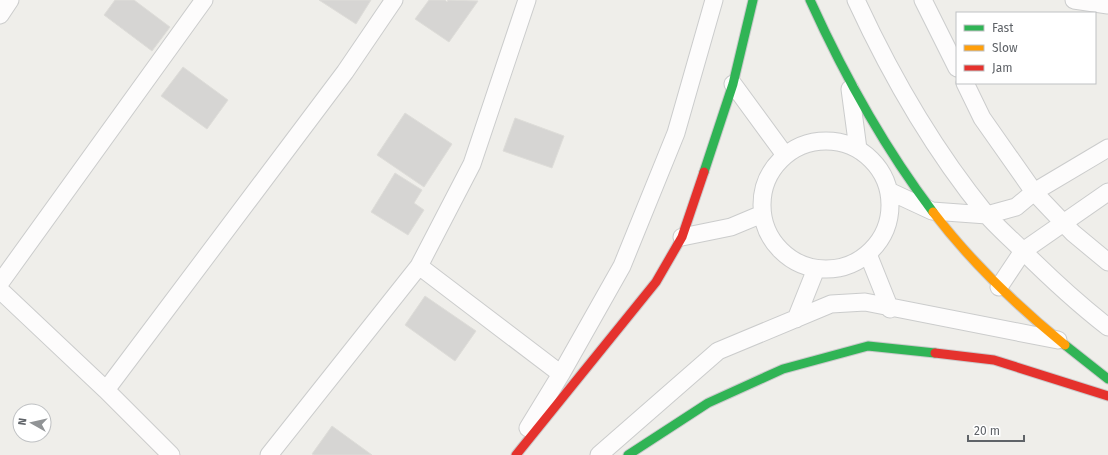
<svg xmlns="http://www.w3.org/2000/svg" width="1108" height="455" font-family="'Fira Sans',sans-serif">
  <rect width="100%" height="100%" fill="#efeeea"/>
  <!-- building -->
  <path fill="#d6d5d3" stroke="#deddd9" d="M 115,0 L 134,0 L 170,27 L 152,51 L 104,15 Z
    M 319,0 L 371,0 L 356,24 Z
    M 429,0 L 445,0 L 447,2 L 448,0 L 478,1 L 449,42 L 415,19 Z
    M 183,67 L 228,100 L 207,129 L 161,96 Z
    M 405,113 L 452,144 L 424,187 L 377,155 Z
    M 515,118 L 564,136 L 552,168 L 503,151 Z
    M 395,173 L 422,190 L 414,203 L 424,210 L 408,235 L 371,212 Z
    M 425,296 L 476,331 L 455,361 L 405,325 Z
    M 332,426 L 372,455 L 314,455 L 312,454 Z"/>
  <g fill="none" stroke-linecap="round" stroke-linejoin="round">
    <!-- street casing -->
    <g stroke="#cbcccc" stroke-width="19">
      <path id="street" d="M 527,0 L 472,164 L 419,266 L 561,374
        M 856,0 C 891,76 933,149 986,214 C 996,226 1009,237 1020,248 C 1048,276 1077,303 1108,327
        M 923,0 L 957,68
        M 1074,0 L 1108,5
        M 0,15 L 10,0
        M 965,83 L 982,118 L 1034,192 L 1073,233 L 1108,262
        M 733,84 L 785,155
        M 850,89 L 858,149
        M762 205a64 64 0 1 1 128 0a64 64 0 1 1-128 0Z
        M 889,191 L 932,211 L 987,215 L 1016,207 L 1034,192 L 1108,148
        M 682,237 L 731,227 L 762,214
        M 868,254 L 890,309
        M 0,283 L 204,0
        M 999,287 L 1023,251 L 1108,192
        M 0,290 L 106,390 L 171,455
        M 796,319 L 816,269
        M 106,390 L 345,72 L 394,0
        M 528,428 L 561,374 L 622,266 L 676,133 L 714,0
        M 269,455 L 419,266
        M 599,455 L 718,351 L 831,304 L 865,302 L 1058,340"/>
    </g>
    <!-- fast casing -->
    <g stroke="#cacacb" stroke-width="11">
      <path id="fast" d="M 810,0 C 844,75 883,146 933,212
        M 704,172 L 733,84 L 753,0
        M 1065,345 L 1108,379
        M 628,455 L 708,403 L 783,369 L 868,346 L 935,353"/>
    </g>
    <!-- slow casing -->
    <g stroke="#cacacb" stroke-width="11">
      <path id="slow" d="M 933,212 C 971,262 1016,305 1065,345"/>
    </g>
    <!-- jam casing -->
    <g stroke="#cacacb" stroke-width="11">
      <path id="jam" d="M 935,353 L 994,360 L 1108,396
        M 516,455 L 656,282 L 682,237 L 704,172"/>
    </g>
    <!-- street -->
    <use href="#street" stroke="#fdfcfc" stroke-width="17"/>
    <!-- fast -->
    <use href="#fast" stroke="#30b455" stroke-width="9"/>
    <!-- slow -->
    <use href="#slow" stroke="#ff9f0a" stroke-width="9"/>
    <!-- jam -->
    <use href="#jam" stroke="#e5322d" stroke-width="9"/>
  </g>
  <!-- legend -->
  <rect x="956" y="12" width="140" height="72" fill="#ffffff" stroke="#bfc1c3"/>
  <rect x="964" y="25" width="20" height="6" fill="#30b455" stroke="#bfc1c3"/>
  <text x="992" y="32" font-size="12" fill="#5f6368">Fast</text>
  <rect x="964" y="45" width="20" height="6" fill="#ff9f0a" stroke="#bfc1c3"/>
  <text x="992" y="52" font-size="12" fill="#5f6368">Slow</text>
  <rect x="964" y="65" width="20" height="6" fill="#e5322d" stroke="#bfc1c3"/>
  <text x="992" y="72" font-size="12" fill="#5f6368">Jam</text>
  <!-- north arrow -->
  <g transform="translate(32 423) rotate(278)"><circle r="19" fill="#ffffff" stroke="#bfc1c3"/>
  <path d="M0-3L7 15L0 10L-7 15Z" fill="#919496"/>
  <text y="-6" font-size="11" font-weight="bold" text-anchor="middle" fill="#5f6368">N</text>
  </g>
  <!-- scale -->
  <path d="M968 435v6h56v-6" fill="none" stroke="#5f6368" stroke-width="2"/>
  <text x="974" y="435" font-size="12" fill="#5f6368" stroke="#ffffff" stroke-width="3" paint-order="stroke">20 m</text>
</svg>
